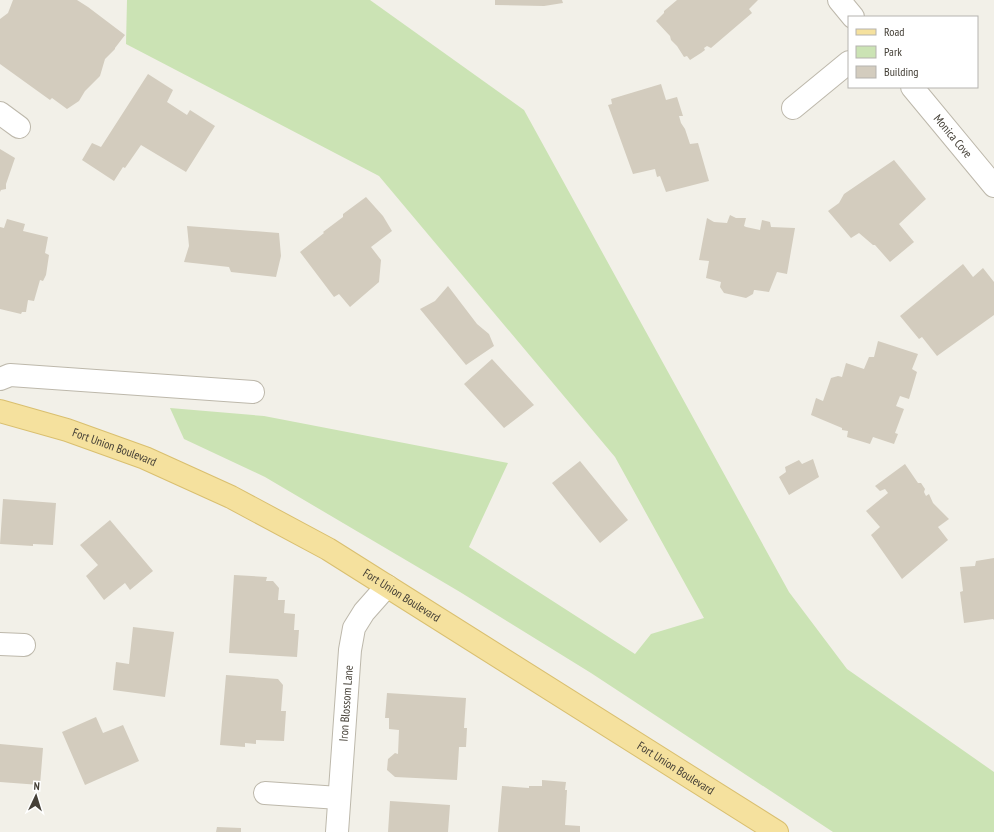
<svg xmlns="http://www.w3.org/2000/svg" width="994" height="832" font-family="'PT Sans Narrow',sans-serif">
  <rect width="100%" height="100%" fill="#f2f0e8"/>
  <!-- green -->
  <path fill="#cbe3b4" d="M 127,0 L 370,0 L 524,110 L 789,592 L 847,669 L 994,772 L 994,832 L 833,832 L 591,673 L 460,592 L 265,477 L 184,439 L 170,408 L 264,416 L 508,463 L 469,547 L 635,654 L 651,634 L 704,618 L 615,457 L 379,176 L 126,44 Z"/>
  <!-- building -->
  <path fill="#d3ccbe" d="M 13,0 L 77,0 L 88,7 L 125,35 L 115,48 L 115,49 L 105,59 L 100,76 L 85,91 L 79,101 L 67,109 L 52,98 L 50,100 L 0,64 L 0,19 L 8,13 Z
    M 495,0 L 562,0 L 563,3 L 544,6 L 495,5 Z
    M 677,0 L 758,0 L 749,9 L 752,13 L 711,48 L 707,46 L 704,48 L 705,50 L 701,53 L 690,60 L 687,56 L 684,57 L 677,46 L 671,40 L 670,36 L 656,21 L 664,13 L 664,11 Z
    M 148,74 L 173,90 L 167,102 L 187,115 L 190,110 L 215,126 L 186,172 L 141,145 L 125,168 L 123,167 L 114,181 L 82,160 L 92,143 L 101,147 Z
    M 661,84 L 666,100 L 677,97 L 683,116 L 679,116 L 681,123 L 685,129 L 690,144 L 698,143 L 709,181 L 666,192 L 660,176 L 657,177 L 655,169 L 633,174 L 608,105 L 612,104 L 611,99 Z
    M 0,149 L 15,158 L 6,184 L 6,189 L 1,190 L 0,192 Z
    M 894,160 L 926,199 L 899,224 L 914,242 L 890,262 L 875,245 L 873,245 L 859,233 L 851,238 L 828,211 L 839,203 L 844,194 Z
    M 366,197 L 383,216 L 392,231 L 371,247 L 381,260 L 379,282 L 350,307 L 339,294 L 334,297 L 300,252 L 324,233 L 323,232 L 343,217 L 343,214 Z
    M 730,215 L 736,218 L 746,218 L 744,226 L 746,227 L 760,230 L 762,220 L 770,222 L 771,227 L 795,228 L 787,274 L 777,272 L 769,292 L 755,290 L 754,290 L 753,294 L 746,298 L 724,293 L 720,287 L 721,282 L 706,278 L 709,261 L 699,260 L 707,218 L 714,222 L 727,223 Z
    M 7,219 L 25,224 L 23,231 L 48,237 L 45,253 L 49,255 L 46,275 L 43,281 L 40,280 L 34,301 L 28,300 L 26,312 L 22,312 L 21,314 L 0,309 L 0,227 L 4,228 Z
    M 187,226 L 279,233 L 281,256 L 276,277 L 231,272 L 229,267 L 184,262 L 189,246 Z
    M 963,264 L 973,277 L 983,268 L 994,282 L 994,315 L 937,356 L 922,337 L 919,339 L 900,316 Z
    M 448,286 L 477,324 L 489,334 L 494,346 L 466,365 L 420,309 L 435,301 Z
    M 878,341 L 918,354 L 912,369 L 917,372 L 909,399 L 900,396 L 896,406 L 904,409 L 895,433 L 898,434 L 894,444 L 873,437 L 870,444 L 847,437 L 848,431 L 842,430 L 842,428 L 811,415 L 816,398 L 823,401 L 831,378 L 838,376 L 842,377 L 846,363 L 864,369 L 869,357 L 874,357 Z
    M 492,359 L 534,405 L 504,428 L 464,384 Z
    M 813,459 L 819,477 L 789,495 L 779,477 L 786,472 L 785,467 L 799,460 L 802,464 Z
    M 580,461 L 628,520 L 600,543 L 552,483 Z
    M 905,464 L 918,483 L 921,483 L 925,489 L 924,492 L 926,496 L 929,494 L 933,503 L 949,519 L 938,527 L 948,540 L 902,579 L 871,535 L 880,527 L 866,511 L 888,493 L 885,489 L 880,491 L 875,486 Z
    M 3,499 L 56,503 L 53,545 L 33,544 L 33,546 L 0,544 Z
    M 110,520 L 153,571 L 130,590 L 125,583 L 104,600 L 86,576 L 98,565 L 80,545 Z
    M 994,558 L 994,620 L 993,619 L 964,623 L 960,592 L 963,591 L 960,567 L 975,566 L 976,561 Z
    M 234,575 L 267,577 L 266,581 L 273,581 L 279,588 L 278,600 L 285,600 L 284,613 L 295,614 L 294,630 L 299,630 L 297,657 L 229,653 Z
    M 133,627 L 174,632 L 165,697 L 113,690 L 116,662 L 129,664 Z
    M 226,675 L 278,679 L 283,685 L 281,711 L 286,711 L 284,741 L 256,740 L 256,744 L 245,743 L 245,747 L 220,745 Z
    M 387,693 L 466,698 L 464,728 L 467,728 L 466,747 L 459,747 L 457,780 L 395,777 L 387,770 L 388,759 L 395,753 L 398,754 L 399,730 L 389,729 L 389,718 L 385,718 Z
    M 96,717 L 103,733 L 123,725 L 139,761 L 85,785 L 62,732 Z
    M 0,744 L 43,748 L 40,785 L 0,782 Z
    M 542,780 L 566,782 L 565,790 L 567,790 L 565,825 L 580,826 L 580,832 L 498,832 L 502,786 L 529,788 L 529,786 L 542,786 Z
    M 390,801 L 450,805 L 448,832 L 388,832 Z
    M 217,827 L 241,828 L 241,832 L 216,832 Z"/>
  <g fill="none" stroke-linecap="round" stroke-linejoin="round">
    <!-- minor casing -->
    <g stroke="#bdb8ab" stroke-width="24">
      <g id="minor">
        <path d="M 839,0 L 853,17"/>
        <path id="s1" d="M 912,87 L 994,186"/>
        <path d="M 793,108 L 849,62"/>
        <path d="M 0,113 L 19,127"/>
        <path d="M 0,379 L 10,375 L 253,392"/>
        <path d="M 0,644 L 24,645"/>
        <path d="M 265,793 L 339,798"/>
        <path id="s2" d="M 337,832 L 350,650 L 354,628 L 364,612 L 387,586"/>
      </g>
    </g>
    <!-- major casing -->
    <g stroke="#d9bf6f" stroke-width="24">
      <g id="major">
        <path id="s3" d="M 0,411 L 67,430 L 145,458 L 231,497 L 328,549 L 777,832"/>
      </g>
    </g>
    <!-- minor -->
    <use href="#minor" stroke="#fff" stroke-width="22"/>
    <!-- major -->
    <use href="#major" stroke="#f5e19e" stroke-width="22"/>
  </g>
  <g text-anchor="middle" stroke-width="3" stroke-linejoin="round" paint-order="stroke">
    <!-- street labels -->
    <g font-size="12" fill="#454037" stroke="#fff">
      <text dy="4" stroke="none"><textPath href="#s1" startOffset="64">Monica Cove</textPath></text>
      <text dy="4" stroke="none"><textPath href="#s3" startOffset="120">Fort Union Boulevard</textPath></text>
      <text dy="4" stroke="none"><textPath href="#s3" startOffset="444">Fort Union Boulevard</textPath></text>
      <text dy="4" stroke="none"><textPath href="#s2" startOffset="129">Iron Blossom Lane</textPath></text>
      <text dy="4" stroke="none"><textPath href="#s3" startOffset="768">Fort Union Boulevard</textPath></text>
    </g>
  </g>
  <!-- legend -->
  <rect x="848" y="16" width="130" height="72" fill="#ffffff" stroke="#b5b3af"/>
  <rect x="856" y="29" width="20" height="6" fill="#f5e19e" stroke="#b5b3af"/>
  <text x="884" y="36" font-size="12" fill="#454037">Road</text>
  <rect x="856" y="46" width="20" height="12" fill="#cbe3b4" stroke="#b5b3af"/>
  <text x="884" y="56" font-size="12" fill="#454037">Park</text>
  <rect x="856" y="66" width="20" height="12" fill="#d3ccbe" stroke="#b5b3af"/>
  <text x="884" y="76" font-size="12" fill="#454037">Building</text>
  <!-- north arrow -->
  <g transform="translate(36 796) rotate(4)" stroke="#ffffff" stroke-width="3" paint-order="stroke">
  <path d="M0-3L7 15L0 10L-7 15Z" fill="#454037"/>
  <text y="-6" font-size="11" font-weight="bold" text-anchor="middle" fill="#454037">N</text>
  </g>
</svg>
